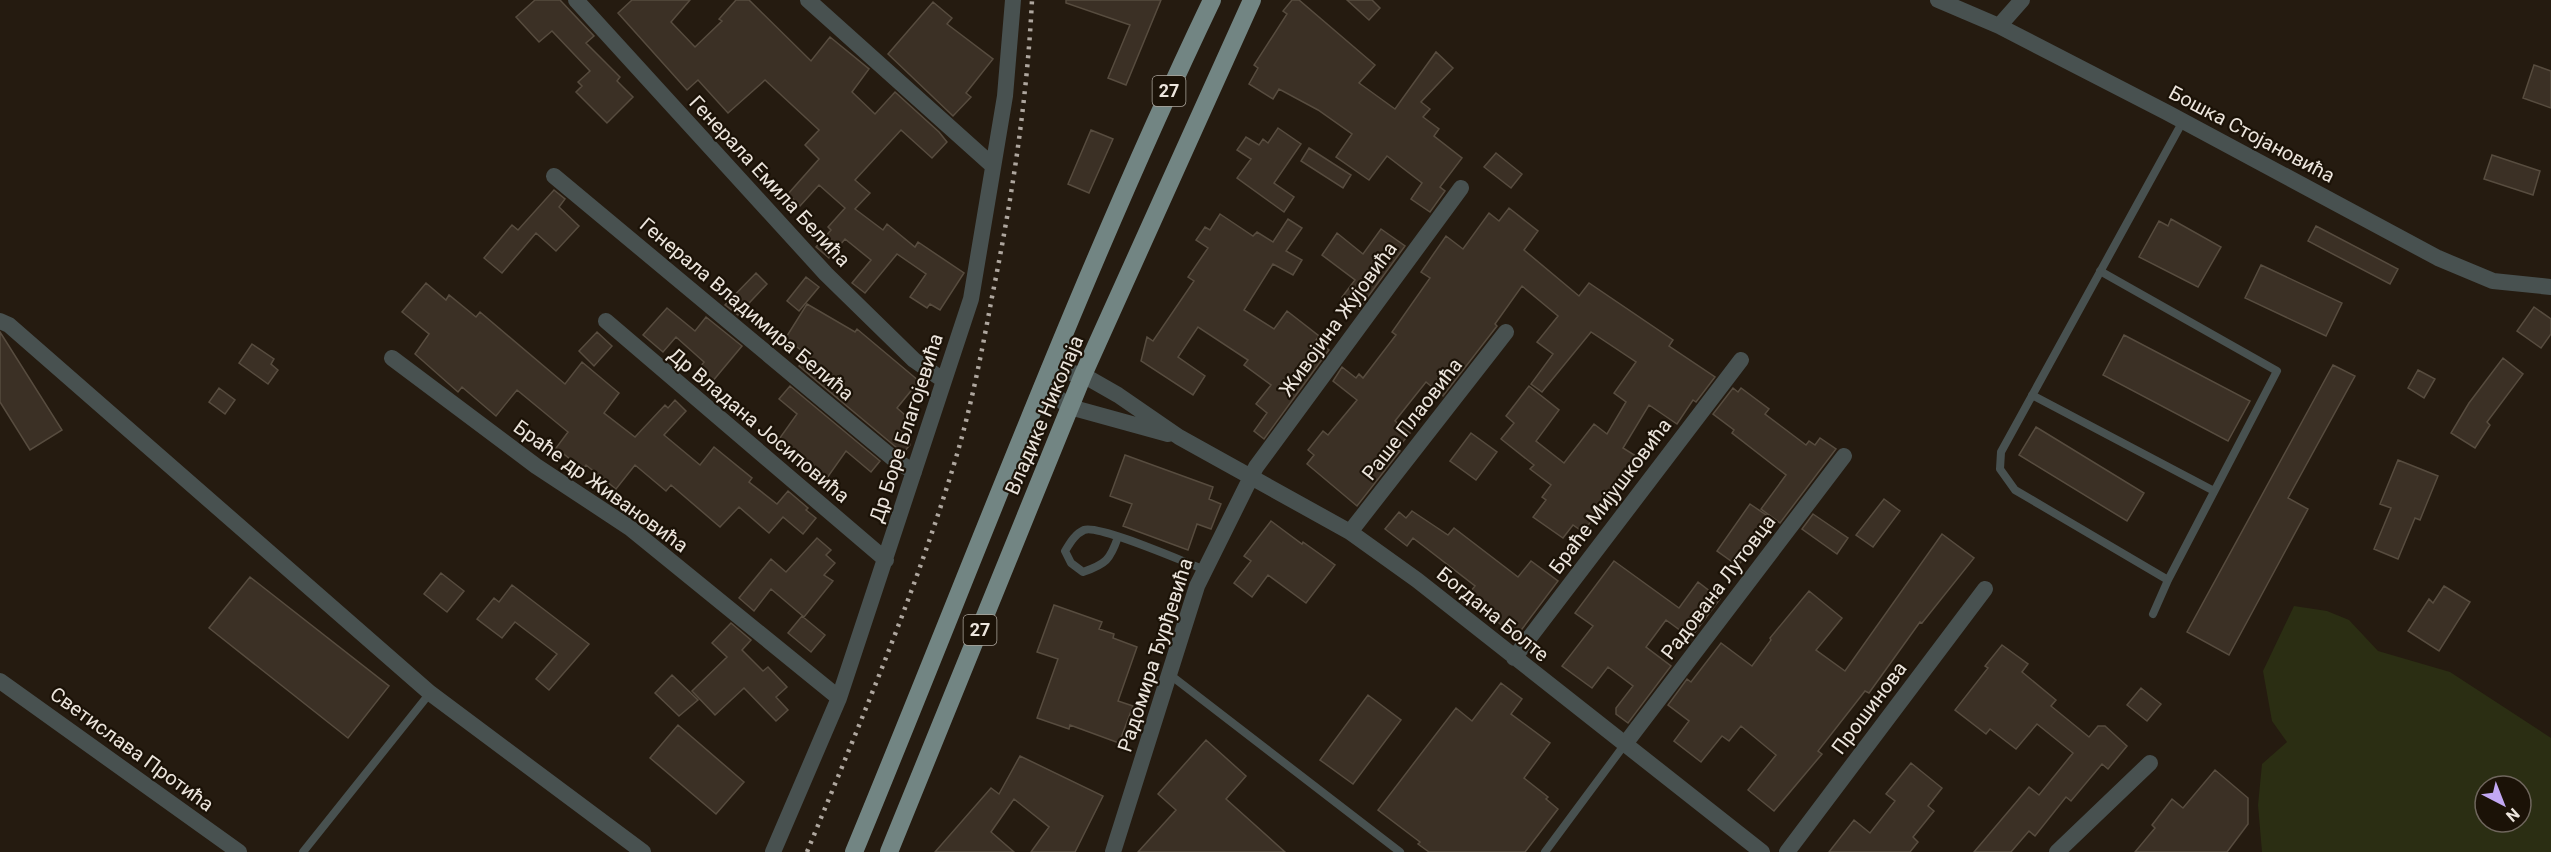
<svg xmlns="http://www.w3.org/2000/svg" width="2551" height="852" font-family="Roboto,sans-serif">
  <rect width="100%" height="100%" fill="#251b10"/>
  <!-- green -->
  <path fill="#2b2e13" fill-rule="evenodd" d="M 2294,606 L 2327,611 L 2349,620 L 2378,651 L 2450,672 L 2551,738 L 2551,852 L 2262,852 L 2258,805 L 2262,764 L 2287,742 L 2272,721 L 2263,671 ZM 2485,786 L 2521,786 L 2521,822 L 2485,822 Z"/>
  <!-- building -->
  <path fill="#3b3025" stroke="#574c3f" stroke-width="1.5" d="M 535,0 L 560,0 L 594,36 L 586,43 L 620,77 L 617,81 L 633,97 L 607,123 L 576,92 L 582,86 L 578,82 L 590,71 L 552,31 L 539,42 L 516,17 Z
    M 632,0 L 690,0 L 671,22 L 695,47 L 722,21 L 719,19 L 736,0 L 749,0 L 811,61 L 830,37 L 869,69 L 852,92 L 875,114 L 895,92 L 939,132 L 947,142 L 932,158 L 901,130 L 855,180 L 870,193 L 855,209 L 883,230 L 887,224 L 915,247 L 918,242 L 964,273 L 940,310 L 930,304 L 927,308 L 910,297 L 926,274 L 897,254 L 865,293 L 852,283 L 871,260 L 845,239 L 829,258 L 816,247 L 831,230 L 828,227 L 845,208 L 819,185 L 800,206 L 788,194 L 819,159 L 805,145 L 819,130 L 765,80 L 728,113 L 698,80 L 687,90 L 618,13 Z
    M 1066,0 L 1161,0 L 1126,85 L 1108,78 L 1130,25 L 1066,3 Z
    M 1292,0 L 1299,0 L 1375,65 L 1359,83 L 1395,109 L 1436,52 L 1453,68 L 1421,102 L 1430,109 L 1423,117 L 1439,129 L 1434,136 L 1462,158 L 1440,187 L 1445,191 L 1430,212 L 1411,199 L 1422,183 L 1387,156 L 1369,180 L 1336,157 L 1352,134 L 1318,110 L 1279,89 L 1273,99 L 1249,84 L 1258,68 L 1254,65 L 1287,14 L 1283,11 Z
    M 1347,0 L 1372,0 L 1380,8 L 1369,20 Z
    M 933,2 L 952,18 L 947,24 L 993,59 L 966,93 L 971,97 L 953,116 L 888,54 Z
    M 2534,65 L 2551,71 L 2551,108 L 2523,98 Z
    M 1278,128 L 1301,144 L 1274,183 L 1294,197 L 1284,212 L 1237,178 L 1251,159 L 1237,150 L 1246,137 L 1259,145 L 1263,139 L 1268,143 Z
    M 1091,130 L 1113,139 L 1089,193 L 1068,184 Z
    M 1309,148 L 1351,175 L 1343,188 L 1301,161 Z
    M 1496,153 L 1522,174 L 1511,188 L 1484,167 Z
    M 2492,155 L 2540,171 L 2533,195 L 2484,179 Z
    M 554,190 L 565,199 L 559,207 L 579,226 L 556,251 L 536,233 L 502,273 L 484,258 L 512,225 L 518,230 Z
    M 1509,208 L 1538,231 L 1524,250 L 1579,296 L 1589,283 L 1673,340 L 1669,346 L 1715,377 L 1696,402 L 1693,400 L 1677,424 L 1649,405 L 1623,448 L 1639,458 L 1583,532 L 1573,525 L 1563,538 L 1533,517 L 1546,500 L 1542,497 L 1551,485 L 1530,469 L 1534,465 L 1501,439 L 1514,423 L 1506,416 L 1529,386 L 1559,410 L 1536,441 L 1564,463 L 1594,424 L 1607,434 L 1626,402 L 1614,393 L 1636,362 L 1591,332 L 1542,392 L 1531,384 L 1553,354 L 1537,342 L 1558,316 L 1522,286 L 1495,324 L 1497,326 L 1443,396 L 1426,382 L 1395,421 L 1410,433 L 1397,449 L 1400,451 L 1357,506 L 1307,464 L 1314,455 L 1308,450 L 1323,431 L 1328,435 L 1357,400 L 1333,381 L 1342,367 L 1356,378 L 1359,374 L 1363,378 L 1396,335 L 1392,332 L 1430,278 L 1421,272 L 1446,236 L 1463,249 L 1489,213 L 1499,221 Z
    M 1220,214 L 1253,236 L 1257,232 L 1273,242 L 1288,219 L 1302,228 L 1286,251 L 1302,260 L 1293,275 L 1273,264 L 1244,310 L 1274,329 L 1287,311 L 1319,336 L 1316,340 L 1329,350 L 1264,439 L 1254,431 L 1267,413 L 1256,404 L 1271,385 L 1244,365 L 1248,360 L 1198,327 L 1178,357 L 1205,376 L 1193,395 L 1141,361 L 1147,337 L 1153,341 L 1194,281 L 1188,277 L 1208,248 L 1196,240 L 1205,227 L 1210,230 Z
    M 2171,219 L 2221,247 L 2198,287 L 2139,257 L 2159,221 L 2168,226 Z
    M 2316,226 L 2398,269 L 2390,284 L 2308,241 Z
    M 1381,229 L 1405,246 L 1359,309 L 1342,297 L 1355,280 L 1322,255 L 1337,233 L 1363,254 Z
    M 2261,265 L 2342,303 L 2326,336 L 2245,298 Z
    M 756,273 L 767,284 L 738,315 L 725,305 Z
    M 806,277 L 819,287 L 799,311 L 787,301 Z
    M 426,283 L 446,300 L 449,295 L 476,317 L 480,312 L 565,384 L 582,362 L 619,393 L 604,413 L 635,437 L 665,405 L 668,408 L 675,400 L 686,411 L 664,435 L 700,465 L 714,447 L 752,478 L 749,482 L 777,504 L 788,491 L 808,508 L 806,510 L 816,518 L 803,534 L 783,517 L 769,533 L 739,507 L 720,527 L 671,485 L 666,491 L 635,465 L 616,489 L 586,465 L 583,469 L 556,448 L 568,432 L 517,390 L 496,416 L 462,387 L 458,392 L 415,354 L 429,334 L 402,312 Z
    M 807,304 L 855,332 L 857,329 L 919,381 L 897,408 L 913,422 L 910,445 L 903,453 L 799,366 L 807,354 L 785,339 Z
    M 2534,307 L 2551,319 L 2551,334 L 2541,348 L 2517,331 Z
    M 667,308 L 695,331 L 706,317 L 742,346 L 707,388 L 693,376 L 704,362 L 676,337 L 663,352 L 643,335 Z
    M 0,332 L 62,430 L 30,450 L 0,402 Z
    M 597,332 L 612,346 L 594,366 L 579,351 Z
    M 2124,335 L 2250,401 L 2228,441 L 2103,375 Z
    M 252,344 L 274,359 L 271,364 L 278,370 L 268,384 L 239,363 Z
    M 2503,358 L 2523,374 L 2487,422 L 2490,425 L 2475,448 L 2451,433 L 2469,403 Z
    M 2333,365 L 2355,376 L 2288,498 L 2308,509 L 2229,655 L 2187,632 Z
    M 2418,370 L 2435,379 L 2424,398 L 2408,388 Z
    M 790,386 L 880,461 L 871,472 L 846,451 L 827,478 L 777,442 L 797,414 L 779,399 Z
    M 219,388 L 235,400 L 225,414 L 209,402 Z
    M 1733,388 L 1738,392 L 1741,388 L 1769,409 L 1765,414 L 1806,445 L 1809,441 L 1815,445 L 1820,438 L 1836,449 L 1780,523 L 1761,509 L 1786,475 L 1732,433 L 1734,430 L 1713,414 Z
    M 2036,427 L 2144,493 L 2127,521 L 2019,455 Z
    M 1471,433 L 1497,452 L 1476,480 L 1450,461 Z
    M 1125,455 L 1213,487 L 1209,499 L 1221,504 L 1211,529 L 1197,524 L 1188,550 L 1123,526 L 1132,504 L 1110,496 Z
    M 2398,460 L 2438,476 L 2420,520 L 2415,518 L 2398,559 L 2374,549 L 2391,508 L 2380,504 Z
    M 1884,499 L 1900,511 L 1873,547 L 1856,535 Z
    M 1750,504 L 1772,519 L 1738,566 L 1717,551 Z
    M 1412,511 L 1448,535 L 1454,528 L 1518,577 L 1531,561 L 1558,581 L 1516,637 L 1482,609 L 1480,613 L 1463,601 L 1475,586 L 1413,538 L 1407,546 L 1385,529 L 1399,512 L 1406,518 Z
    M 1813,514 L 1848,538 L 1837,554 L 1802,529 Z
    M 1271,521 L 1302,544 L 1303,542 L 1335,565 L 1306,603 L 1268,575 L 1252,597 L 1234,583 L 1251,561 L 1244,556 Z
    M 1942,534 L 1974,558 L 1922,623 L 1920,622 L 1869,693 L 1865,691 L 1818,751 L 1822,754 L 1774,811 L 1748,790 L 1776,755 L 1741,726 L 1729,741 L 1722,736 L 1701,762 L 1674,741 L 1689,721 L 1668,705 L 1687,679 L 1691,682 L 1721,643 L 1752,666 L 1771,640 L 1770,638 L 1809,591 L 1842,618 L 1816,650 L 1845,671 Z
    M 817,538 L 831,550 L 826,555 L 835,563 L 824,575 L 833,581 L 804,617 L 771,589 L 754,611 L 739,598 L 771,559 L 786,572 Z
    M 1614,561 L 1679,608 L 1698,582 L 1720,599 L 1693,635 L 1684,627 L 1681,631 L 1666,620 L 1655,635 L 1646,647 L 1671,666 L 1628,723 L 1616,714 L 1616,708 L 1633,686 L 1608,667 L 1592,688 L 1562,666 L 1593,626 L 1575,613 Z
    M 441,573 L 464,591 L 447,612 L 424,594 Z
    M 250,577 L 389,686 L 348,738 L 209,628 Z
    M 512,585 L 589,644 L 549,690 L 536,679 L 557,654 L 515,622 L 502,638 L 477,619 L 494,598 L 499,602 Z
    M 2444,586 L 2470,602 L 2439,651 L 2408,631 L 2429,599 L 2433,603 Z
    M 1054,605 L 1102,622 L 1099,629 L 1114,634 L 1113,638 L 1137,647 L 1118,701 L 1133,706 L 1119,743 L 1070,725 L 1069,729 L 1037,718 L 1058,659 L 1037,652 Z
    M 802,616 L 825,635 L 811,652 L 788,633 Z
    M 731,623 L 751,640 L 742,650 L 763,671 L 768,667 L 787,687 L 776,697 L 788,710 L 776,721 L 744,688 L 715,715 L 692,691 L 727,657 L 712,643 Z
    M 2002,645 L 2028,664 L 2022,672 L 2056,700 L 2051,706 L 2089,737 L 2098,726 L 2105,726 L 2127,746 L 2108,769 L 2102,764 L 2071,801 L 2066,797 L 2035,836 L 2029,831 L 2011,852 L 1974,852 L 2029,787 L 2039,795 L 2073,753 L 2037,724 L 2016,749 L 1990,729 L 1986,734 L 1955,710 L 1988,668 L 1985,666 Z
    M 672,675 L 698,700 L 679,716 L 655,693 Z
    M 1501,683 L 1522,699 L 1511,714 L 1550,743 L 1524,778 L 1548,797 L 1546,799 L 1558,809 L 1525,852 L 1429,852 L 1418,844 L 1420,842 L 1378,810 L 1456,708 L 1472,721 Z
    M 2141,688 L 2161,704 L 2147,721 L 2127,705 Z
    M 1368,695 L 1401,720 L 1353,784 L 1320,760 Z
    M 678,725 L 744,782 L 716,814 L 650,758 Z
    M 1206,740 L 1246,776 L 1226,799 L 1285,852 L 1138,852 L 1176,810 L 1158,794 Z
    M 1020,756 L 1103,796 L 1075,852 L 1031,852 L 1049,827 L 1014,799 L 991,832 L 1014,852 L 935,852 L 991,788 L 999,794 Z
    M 1911,763 L 1942,788 L 1928,806 L 1934,811 L 1913,837 L 1918,842 L 1910,852 L 1829,852 L 1854,820 L 1870,833 L 1895,801 L 1886,794 Z
    M 2215,770 L 2248,798 L 2248,824 L 2227,852 L 2135,852 L 2155,828 L 2152,825 L 2172,799 L 2183,808 Z"/>
  <g fill="none" stroke-linecap="round" stroke-linejoin="round">
    <!-- service -->
    <path stroke="#485150" stroke-width="8" d="M 2100,271 L 2277,371 L 2168,580 L 2153,614
      M 2032,395 L 2214,491
      M 1118,537 C 1110,560 1106,564 1083,572 L 1071,563 L 1065,551 C 1070,543 1075,534 1084,530 C 1098,524 1184,562 1203,569
      M 2168,580 L 2015,490 L 2000,469 L 2001,452 L 2183,121
      M 1169,674 L 1400,852
      M 303,852 L 430,693
      M 1545,852 L 1625,744"/>
    <!-- minor -->
    <path stroke="#485150" stroke-width="16" d="M 576,0 L 826,274 L 914,360 L 943,380
      M 808,0 L 993,166
      M 1938,0 L 1999,26 L 2166,112 L 2438,258 L 2493,281 L 2551,287
      M 1999,26 L 2022,0
      M 554,176 L 895,460 L 914,472
      M 0,321 L 9,325 L 430,693 L 643,852
      M 606,321 L 886,560
      M 392,358 L 536,466 L 630,528 L 839,698
      M 1049,369 L 1083,375 L 1118,395 L 1179,437 L 1350,532 L 1417,580 L 1762,852
      M 1042,386 L 1070,407 L 1168,434
      M 1350,532 L 1506,332
      M 1514,658 L 1741,360
      M 0,681 L 239,852
      M 1625,744 L 1844,456
      M 773,852 L 839,698 L 971,299 L 1005,96 L 1013,0
      M 1113,852 L 1197,586 L 1256,467 L 1461,188
      M 1787,852 L 1985,589
      M 2057,852 L 2150,763"/>
    <!-- primary -->
    <path stroke="#728583" stroke-width="18" d="M 854,852 C 972,567 1079,278 1212,0
      M 889,852 L 1083,375 L 1252,0"/>
    <!-- rail -->
    <path stroke="#afa79f" stroke-width="4.5" stroke-dasharray="3 6" stroke-linecap="butt" d="M 807,852 C 860,723 915,594 955,461 C 971,408 982,351 992,297 C 1012,198 1027,101 1032,0"/>
  </g>
  <g text-anchor="middle" stroke-width="4.5" stroke-linejoin="round" paint-order="stroke">
    <!-- shield labels -->
    <g fill="#1b1207" stroke="#ada69d" stroke-width="1.5">
      <rect x="1152.5" y="76" width="33" height="30" rx="4.5"/>
      <rect x="963.5" y="615" width="33" height="30" rx="4.5"/>
    </g>
    <g font-size="18" font-weight="bold" fill="#ece5dd">
      <text x="1169" y="97">27</text>
      <text x="980" y="636">27</text>
    </g>
    <!-- street labels -->
    <g font-size="20" fill="#ece5dd" stroke="#1b1207">
      <text transform="translate(2252 134) rotate(28)" y="7">Бошка Стојановића</text>
      <text transform="translate(770 181) rotate(47)" y="7">Генерала Емила Белића</text>
      <text transform="translate(747 309) rotate(40)" y="7">Генерала Владимира Белића</text>
      <text transform="translate(1338 319) rotate(-54)" y="7">Живојина Жујовића</text>
      <text transform="translate(1044 415) rotate(-67)" y="7">Владике Николаја</text>
      <text transform="translate(1412 419) rotate(-52)" y="7">Раше Плаовића</text>
      <text transform="translate(759 425) rotate(40)" y="7">Др Владана Јосиповића</text>
      <text transform="translate(906 428) rotate(-72)" y="7">Др Боре Благојевића</text>
      <text transform="translate(601 486) rotate(36)" y="7">Браће др Живановића</text>
      <text transform="translate(1610 496) rotate(-53)" y="7">Браће Мијушковића</text>
      <text transform="translate(1718 587) rotate(-53)" y="7">Радована Лутовца</text>
      <text transform="translate(1493 614) rotate(39)" y="7">Богдана Болте</text>
      <text transform="translate(1155 655) rotate(-72)" y="7">Радомира Ђурђевића</text>
      <text transform="translate(1869 708) rotate(-53)" y="7">Прошинова</text>
      <text transform="translate(132 749) rotate(36)" y="7">Светислава Протића</text>
    </g>
  </g>
  <!-- north arrow -->
  <g transform="translate(2503 804) rotate(138)"><circle r="28" fill="#1b1207" stroke="#6f665d" stroke-width="1.5"/>
  <path d="M0-4.5L10 22L0 15L-10 22Z" fill="#c2a8f3"/>
  <text y="-9" font-size="16" font-weight="bold" text-anchor="middle" fill="#ece5dd">N</text>
  </g>
</svg>
